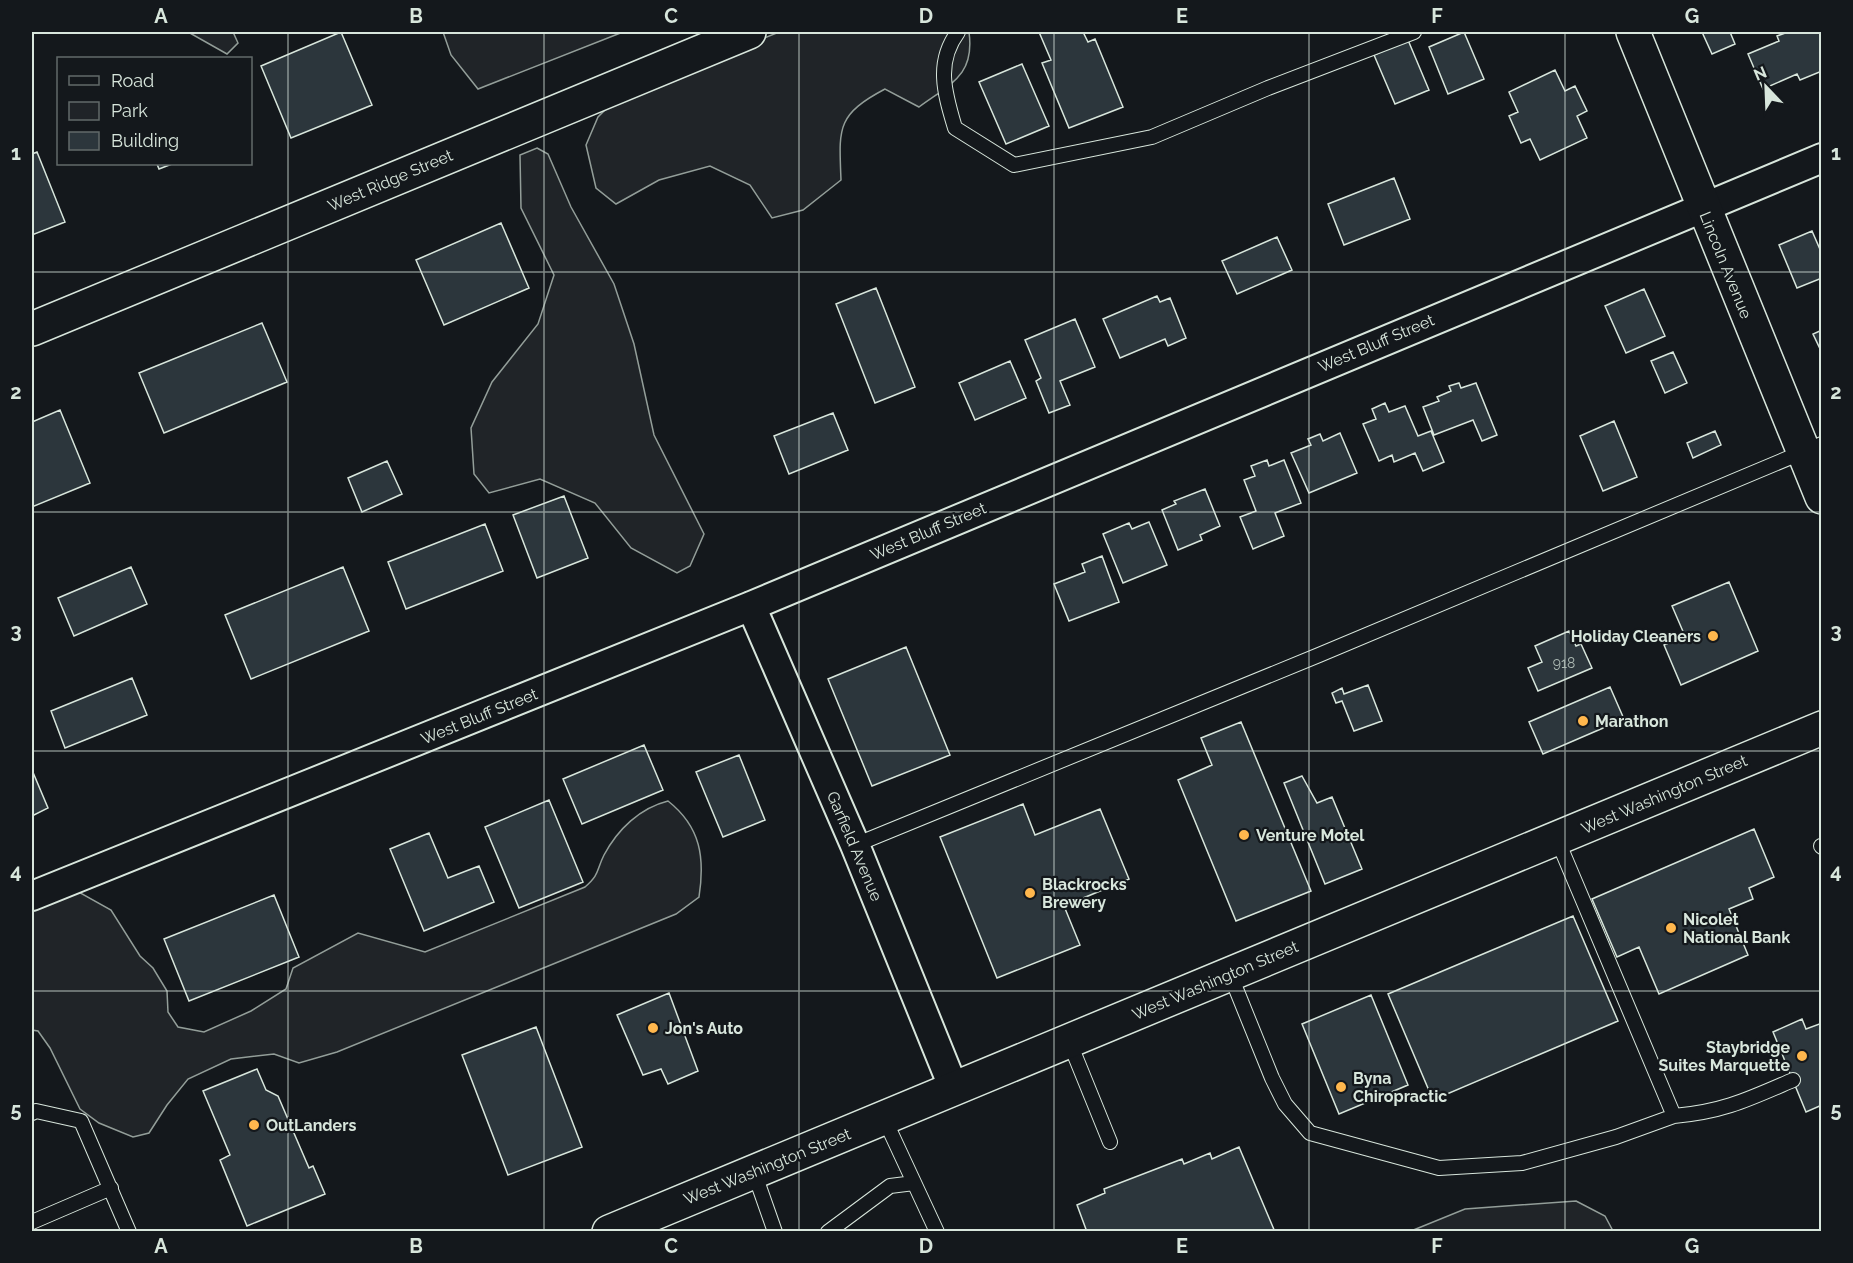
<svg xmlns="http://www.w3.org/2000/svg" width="1853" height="1263" font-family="Raleway,sans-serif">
  <rect width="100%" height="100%" fill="#14181c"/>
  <!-- green -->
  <path fill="#202428" stroke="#939e99" stroke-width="1.5" d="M 188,32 L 233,32 L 238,43 L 227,54 Z
    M 443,32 L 623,32 L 478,89 L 451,55 Z
    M 779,32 L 969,32 C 975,76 950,84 919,107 L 885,89 C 836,115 839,128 841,180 L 803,210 L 772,218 L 750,185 L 710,166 L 659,180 L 616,204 L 596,188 L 586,145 L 598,117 L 616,99 Z
    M 537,148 L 548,154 L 571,207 L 614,284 L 634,344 L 654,435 L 704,534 L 690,566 L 677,573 L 631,548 L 595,503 L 540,479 L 489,493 L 474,474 L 471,428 L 492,382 L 538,324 L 554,275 L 521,208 L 520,155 Z
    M 668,801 C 701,827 705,858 699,897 L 676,914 L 337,1052 L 299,1063 L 274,1054 L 231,1059 L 188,1079 L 167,1105 L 149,1133 L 133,1137 L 99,1123 L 80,1109 L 50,1048 L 38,1031 L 32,1030 L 32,911 L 77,891 L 111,910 L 140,956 L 153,968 L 167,991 L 168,1012 L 178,1027 L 204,1032 L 251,1011 L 286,989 L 293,968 L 358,933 L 425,952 L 585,887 C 600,874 596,871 604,855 C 618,829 640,808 668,801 Z
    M 1576,1201 L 1605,1216 L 1613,1231 L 1411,1231 L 1465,1209 Z"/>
  <!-- building -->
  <path fill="#2c363c" stroke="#d8e6dc" stroke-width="1.5" d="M 341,32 L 372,105 L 291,138 L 261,66 Z
    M 1039,32 L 1083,32 L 1088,42 L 1095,39 L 1123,107 L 1069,128 L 1042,63 L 1051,60 Z
    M 1464,32 L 1484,79 L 1448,94 L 1429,47 Z
    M 1702,32 L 1730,32 L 1735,44 L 1712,54 Z
    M 1788,32 L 1822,32 L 1822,71 L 1800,80 L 1797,74 L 1763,89 L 1748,54 L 1779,41 L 1777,36 Z
    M 1408,40 L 1429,90 L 1395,104 L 1374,55 Z
    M 1022,64 L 1049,126 L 1006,144 L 979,82 Z
    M 1555,70 L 1565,91 L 1575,86 L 1587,111 L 1577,116 L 1587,138 L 1540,160 L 1530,139 L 1521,143 L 1509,116 L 1518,112 L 1509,92 Z
    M 37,152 L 65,222 L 32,235 L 32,154 Z
    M 157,164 L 172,164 L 159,169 Z
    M 1394,178 L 1410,219 L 1344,245 L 1328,204 Z
    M 501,223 L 529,288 L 444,325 L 416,260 Z
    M 1812,231 L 1822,254 L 1822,278 L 1797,288 L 1779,245 Z
    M 1277,237 L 1292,270 L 1237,294 L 1222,261 Z
    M 876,288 L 915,387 L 875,403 L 836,304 Z
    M 1644,289 L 1665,336 L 1626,353 L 1605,306 Z
    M 1157,296 L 1160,302 L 1170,298 L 1186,338 L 1168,346 L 1165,339 L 1120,358 L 1103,319 Z
    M 1075,319 L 1095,367 L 1060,381 L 1070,405 L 1049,413 L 1036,381 L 1041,378 L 1025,340 Z
    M 262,323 L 287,382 L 164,433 L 139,373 Z
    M 1822,330 L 1822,353 L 1813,334 Z
    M 1673,352 L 1687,383 L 1665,393 L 1651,361 Z
    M 1010,361 L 1026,398 L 975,420 L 959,383 Z
    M 1459,383 L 1461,388 L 1476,383 L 1497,435 L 1482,441 L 1473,420 L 1434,435 L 1423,407 L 1439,401 L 1437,397 L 1451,391 L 1449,386 Z
    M 1385,403 L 1389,412 L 1405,406 L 1418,436 L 1431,431 L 1444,462 L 1423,471 L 1415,453 L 1394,462 L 1392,455 L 1379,461 L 1363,424 L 1376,419 L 1372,409 Z
    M 60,410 L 90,483 L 32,507 L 32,422 Z
    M 833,413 L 848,450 L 789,474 L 774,436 Z
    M 1614,421 L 1637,477 L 1603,491 L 1580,436 Z
    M 1715,431 L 1721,445 L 1693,458 L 1687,443 Z
    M 1340,433 L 1357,473 L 1309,493 L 1291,453 L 1311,445 L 1308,439 L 1320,434 L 1323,441 Z
    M 1267,460 L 1269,466 L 1284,460 L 1301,503 L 1275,513 L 1284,536 L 1253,549 L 1240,517 L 1256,511 L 1244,480 L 1255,476 L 1251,466 Z
    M 387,461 L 402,494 L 362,512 L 348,478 Z
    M 1205,489 L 1220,526 L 1200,535 L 1202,540 L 1178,550 L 1162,510 L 1176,504 L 1174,501 Z
    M 564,496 L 588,558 L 537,578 L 513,515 Z
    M 1149,522 L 1167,565 L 1123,583 L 1103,534 L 1129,523 L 1132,529 Z
    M 485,524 L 503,571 L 406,609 L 388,562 Z
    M 1102,556 L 1119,602 L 1069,621 L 1054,584 L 1085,572 L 1082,564 Z
    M 131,567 L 147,604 L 74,636 L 58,598 Z
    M 343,567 L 369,631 L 251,679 L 225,615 Z
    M 1729,582 L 1758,651 L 1681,685 L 1664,645 L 1685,636 L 1672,606 Z
    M 1569,631 L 1576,646 L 1581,644 L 1592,668 L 1538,691 L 1528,668 L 1542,662 L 1535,646 Z
    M 906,647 L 950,755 L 872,786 L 828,679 Z
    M 132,678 L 147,715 L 65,748 L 51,711 Z
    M 1368,685 L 1382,721 L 1354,731 L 1342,701 L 1336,703 L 1332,693 L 1342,688 L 1344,694 Z
    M 1610,687 L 1624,719 L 1543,754 L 1529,722 Z
    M 1241,722 L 1311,891 L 1236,921 L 1178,780 L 1212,765 L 1201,738 Z
    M 644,745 L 663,790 L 582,824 L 563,779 Z
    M 739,755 L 765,820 L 723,837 L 696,772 Z
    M 32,770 L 48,808 L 32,816 Z
    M 1302,776 L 1317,803 L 1332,797 L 1362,869 L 1325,884 L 1284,783 Z
    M 549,800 L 583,882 L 519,908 L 485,827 Z
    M 1023,804 L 1035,835 L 1100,809 L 1129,879 L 1064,906 L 1080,945 L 997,978 L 940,837 Z
    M 1754,829 L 1774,877 L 1749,888 L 1753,899 L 1729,909 L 1748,955 L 1659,994 L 1639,947 L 1617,957 L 1592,899 Z
    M 429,833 L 448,878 L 479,866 L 494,902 L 424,931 L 390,849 Z
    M 274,895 L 299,957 L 189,1001 L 164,939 Z
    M 1573,916 L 1618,1021 L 1433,1100 L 1388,994 Z
    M 669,993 L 698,1071 L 668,1084 L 661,1069 L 643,1075 L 617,1015 Z
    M 1371,995 L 1408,1085 L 1339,1114 L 1302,1024 Z
    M 1802,1019 L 1806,1029 L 1822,1023 L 1822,1105 L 1806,1112 L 1773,1032 Z
    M 536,1027 L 582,1147 L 508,1175 L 462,1055 Z
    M 257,1069 L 266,1090 L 278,1096 L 309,1168 L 313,1166 L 325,1194 L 247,1226 L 220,1160 L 230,1155 L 203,1091 Z
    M 1239,1147 L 1275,1232 L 1087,1232 L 1077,1205 L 1105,1193 L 1104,1189 L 1182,1159 L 1184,1164 L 1210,1153 L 1212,1159 Z"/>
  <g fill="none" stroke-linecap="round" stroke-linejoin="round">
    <!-- lane casing -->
    <g stroke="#d8e6dc" stroke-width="16">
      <path id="lane" d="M 958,32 C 935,63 945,94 955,128 L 1014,165 L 1152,137 L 1268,88 L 1414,32
        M 855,845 L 1319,655 L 1822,444
        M 1821,846 L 1822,847
        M 1230,974 L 1272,1078 L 1285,1104 L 1310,1133 L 1439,1168 L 1522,1163 L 1616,1137 L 1674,1116 L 1557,839
        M 1069,1041 L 1110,1142
        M 32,1113 L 36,1111 L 81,1121 L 129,1232
        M 1674,1116 C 1723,1112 1749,1099 1793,1080
        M 884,1118 L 937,1232
        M 754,1172 L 775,1232
        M 32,1222 L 111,1188
        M 828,1232 L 890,1186 L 914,1183"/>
    </g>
    <!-- street casing -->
    <g stroke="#d8e6dc" stroke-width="32">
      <path id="street" d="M 751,606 L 855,845 L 954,1089
        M 32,896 L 751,606 L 1822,158"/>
    </g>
    <!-- secondary casing -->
    <g stroke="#d8e6dc" stroke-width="36">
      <path id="secondary" d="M 1633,32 L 1822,497
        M 32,329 L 749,32"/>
    </g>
    <!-- primary casing -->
    <g stroke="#d8e6dc" stroke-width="36">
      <path id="primary" d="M 609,1232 L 1822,728"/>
    </g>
    <!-- lane -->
    <use href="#lane" stroke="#14181c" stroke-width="14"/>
    <!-- street -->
    <use href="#street" stroke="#14181c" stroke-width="28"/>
    <!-- secondary -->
    <use href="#secondary" stroke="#14181c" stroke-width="33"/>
    <!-- primary -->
    <use href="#primary" stroke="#14181c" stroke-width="33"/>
  </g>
  <!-- grid -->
  <path fill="none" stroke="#d8e6dc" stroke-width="1.5" stroke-opacity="0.55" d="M 288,32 L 288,1232M 544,32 L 544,1232M 799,32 L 799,1232M 1054,32 L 1054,1232M 1309,32 L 1309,1232M 1565,32 L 1565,1232M 32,272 L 1822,272M 32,512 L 1822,512M 32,751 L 1822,751M 32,991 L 1822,991"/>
  <!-- markers -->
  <g fill="#ffb74d" stroke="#14181c" stroke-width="2">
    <circle cx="1713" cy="636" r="6"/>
    <circle cx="1583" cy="721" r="6"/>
    <circle cx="1244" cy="835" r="6"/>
    <circle cx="1030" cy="893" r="6"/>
    <circle cx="1671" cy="928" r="6"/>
    <circle cx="653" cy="1028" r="6"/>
    <circle cx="1802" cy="1056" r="6"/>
    <circle cx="1341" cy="1087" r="6"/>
    <circle cx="254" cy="1125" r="6"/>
  </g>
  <g text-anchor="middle" stroke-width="4.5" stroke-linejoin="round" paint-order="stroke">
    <!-- number labels -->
    <g font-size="14" fill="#adbab4">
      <text x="1564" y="668">918</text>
    </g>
    <!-- street labels -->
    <g font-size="16" fill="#d8e6dc" stroke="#14181c">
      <text transform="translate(390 180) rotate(-23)" y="6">West Ridge Street</text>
      <text transform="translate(1726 265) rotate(68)" y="6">Lincoln Avenue</text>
      <text transform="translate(1376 343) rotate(-23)" y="6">West Bluff Street</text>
      <text transform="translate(928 531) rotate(-23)" y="6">West Bluff Street</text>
      <text transform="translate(479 716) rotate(-22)" y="6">West Bluff Street</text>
      <text transform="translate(1664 794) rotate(-23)" y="6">West Washington Street</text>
      <text transform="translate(855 846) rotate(67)" y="6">Garfield Avenue</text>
      <text transform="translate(1215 980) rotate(-23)" y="6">West Washington Street</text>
      <text transform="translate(767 1166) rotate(-22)" y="6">West Washington Street</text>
    </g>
    <!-- poi labels -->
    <g font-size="16" font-weight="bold" fill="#d8e6dc" stroke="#14181c" text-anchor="start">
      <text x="1701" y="642" text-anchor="end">Holiday Cleaners</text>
      <text x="1595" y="727">Marathon</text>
      <text x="1256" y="841">Venture Motel</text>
      <text x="1042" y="890">Blackrocks<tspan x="1042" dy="18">Brewery</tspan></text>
      <text x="1683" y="925">Nicolet<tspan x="1683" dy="18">National Bank</tspan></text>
      <text x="665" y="1034">Jon's Auto</text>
      <text x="1790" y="1053" text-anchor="end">Staybridge<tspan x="1790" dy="18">Suites Marquette</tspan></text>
      <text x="1353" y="1084">Byna<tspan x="1353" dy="18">Chiropractic</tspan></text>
      <text x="266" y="1131">OutLanders</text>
    </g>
  </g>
  <!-- border -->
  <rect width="1853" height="1263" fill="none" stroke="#14181c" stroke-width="66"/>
  <!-- legend -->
  <rect x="57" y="57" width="195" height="108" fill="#14181c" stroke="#626a69" stroke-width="1.5"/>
  <rect x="69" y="76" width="30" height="9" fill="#14181c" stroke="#626a69" stroke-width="1.5"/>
  <text x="111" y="87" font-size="18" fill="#d8e6dc">Road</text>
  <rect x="69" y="102" width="30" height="18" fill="#202428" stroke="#626a69" stroke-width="1.5"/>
  <text x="111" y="117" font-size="18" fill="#d8e6dc">Park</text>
  <rect x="69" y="132" width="30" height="18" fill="#2c363c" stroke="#626a69" stroke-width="1.5"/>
  <text x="111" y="147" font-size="18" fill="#d8e6dc">Building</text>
  <!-- north arrow -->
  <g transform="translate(1766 87) rotate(337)" stroke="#14181c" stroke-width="4.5" paint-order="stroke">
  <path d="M0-4.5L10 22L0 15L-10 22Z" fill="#d8e6dc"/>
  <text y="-9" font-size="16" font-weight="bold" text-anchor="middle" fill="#d8e6dc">N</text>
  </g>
  <rect x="33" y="33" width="1787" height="1197" fill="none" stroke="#d8e6dc" stroke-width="2"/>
  <g font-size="20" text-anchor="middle" font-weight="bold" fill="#d8e6dc">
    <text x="161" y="23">A</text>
    <text x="416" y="23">B</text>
    <text x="671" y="23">C</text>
    <text x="926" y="23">D</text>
    <text x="1182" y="23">E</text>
    <text x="1437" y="23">F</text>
    <text x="1692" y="23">G</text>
    <text x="16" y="160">1</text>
    <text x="1836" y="160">1</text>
    <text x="16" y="399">2</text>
    <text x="1836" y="399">2</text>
    <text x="16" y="638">3</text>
    <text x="1836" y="638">3</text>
    <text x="16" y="878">4</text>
    <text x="1836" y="878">4</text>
    <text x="16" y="1117">5</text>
    <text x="1836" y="1117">5</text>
    <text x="161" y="1253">A</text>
    <text x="416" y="1253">B</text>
    <text x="671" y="1253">C</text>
    <text x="926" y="1253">D</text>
    <text x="1182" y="1253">E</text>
    <text x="1437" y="1253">F</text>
    <text x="1692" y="1253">G</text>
  </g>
</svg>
